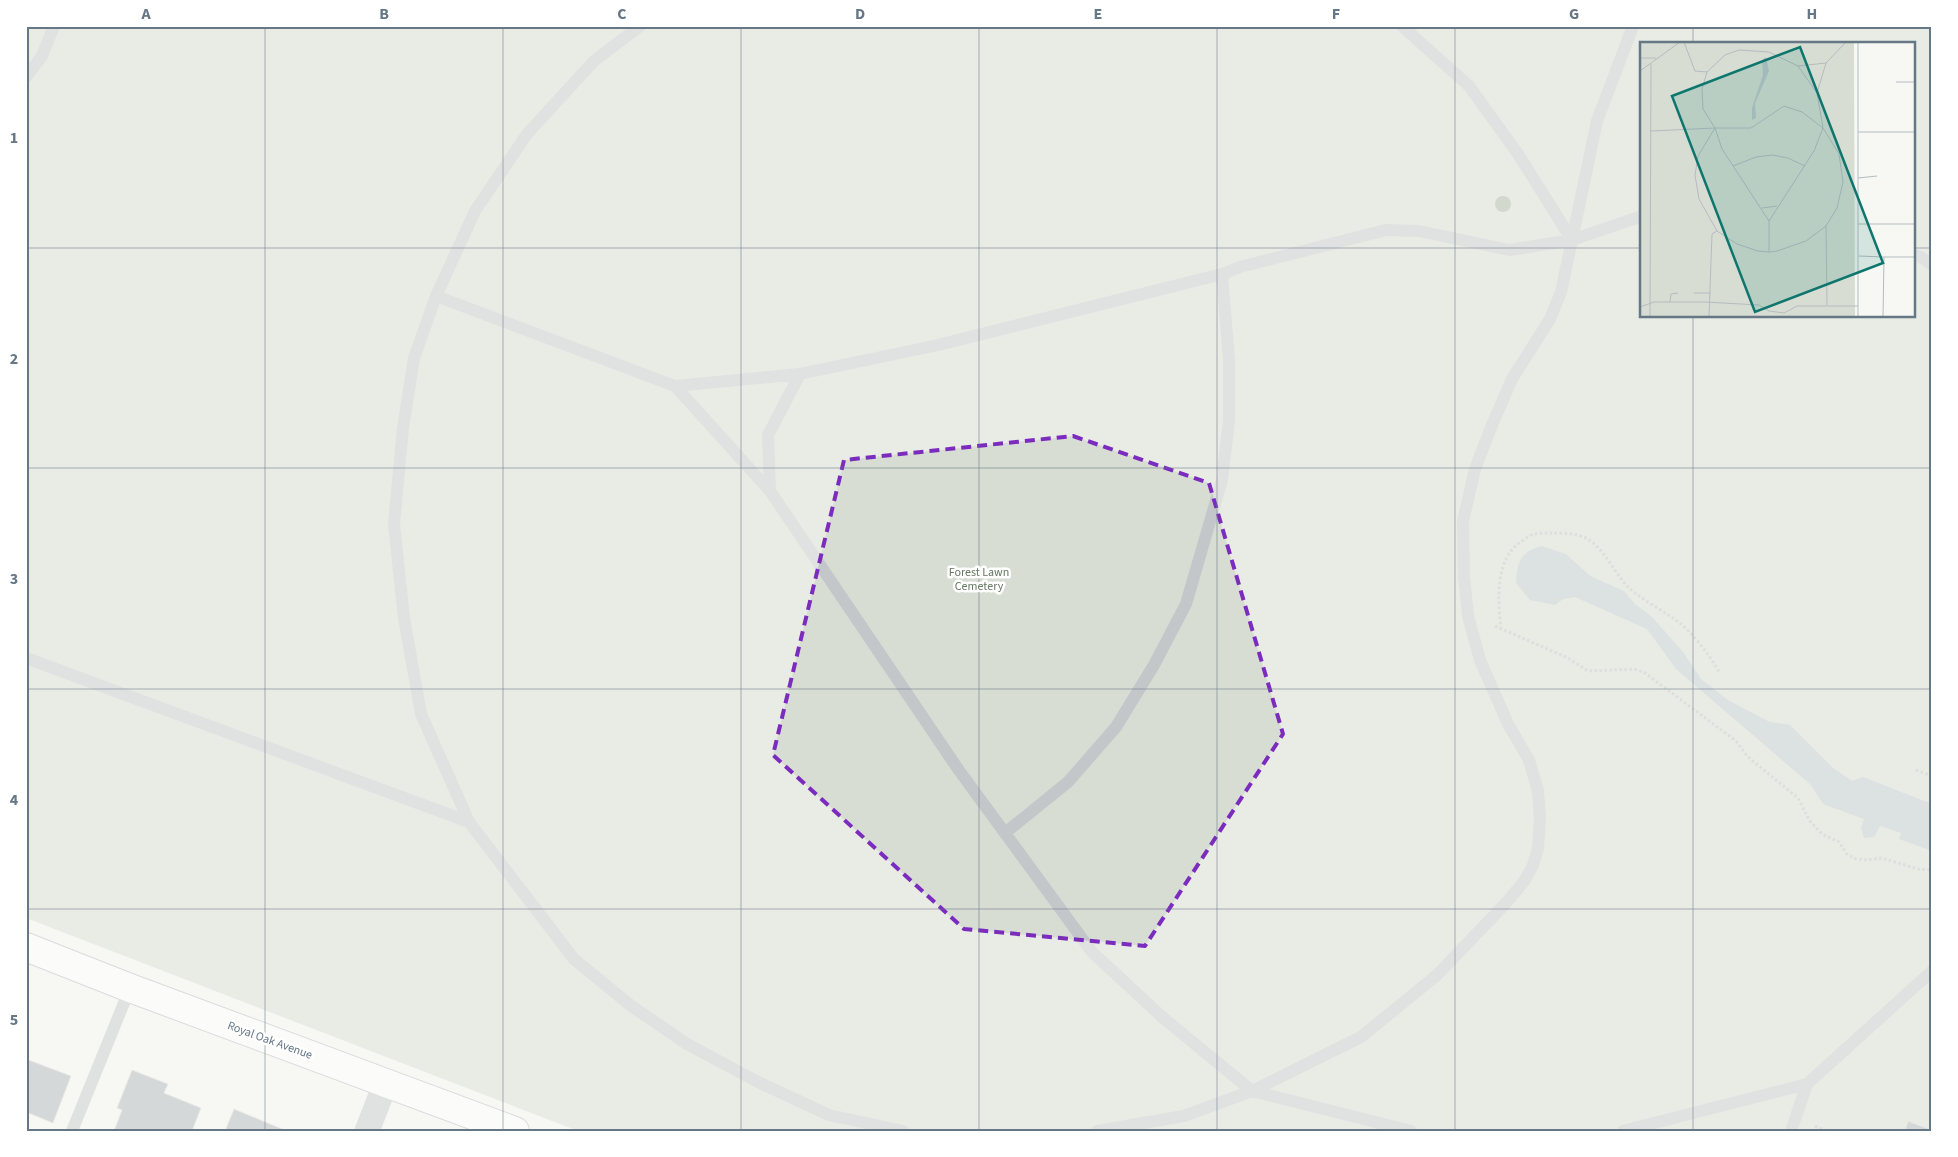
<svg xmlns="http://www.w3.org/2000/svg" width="1958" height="1157" font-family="'Source Sans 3',sans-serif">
  <rect width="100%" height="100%" fill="#f7f8f4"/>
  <!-- green -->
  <path fill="#d7ddd3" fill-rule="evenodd" d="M 26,26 L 1932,26 L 1932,1131 L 578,1131 L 26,918 ZM 1642,44 L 1914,44 L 1914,316 L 1642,316 Z"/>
  <!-- water -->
  <path fill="#bbc6ca" d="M 1542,546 L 1566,554 L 1590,576 L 1624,591 L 1635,604 L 1652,617 L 1683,652 L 1701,679 L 1728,700 L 1756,715 L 1770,722 L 1790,725 L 1832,767 L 1852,781 L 1863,777 L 1932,804 L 1932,851 L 1899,839 L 1901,833 L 1880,826 L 1874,837 L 1864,838 L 1861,828 L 1864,819 L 1823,804 L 1811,785 L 1676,669 L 1647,629 L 1575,597 L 1563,599 L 1555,605 L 1530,600 L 1516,583 C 1517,562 1521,551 1542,546 Z"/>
  <!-- building -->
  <path fill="#a9b1b7" stroke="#d9d9d7" d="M 26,1059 L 71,1076 L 53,1123 L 26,1112 Z
    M 132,1070 L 168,1084 L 164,1093 L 201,1108 L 192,1131 L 114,1131 L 122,1110 L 117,1108 Z
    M 234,1109 L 287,1131 L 225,1131 Z
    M 1908,1121 L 1932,1130 L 1932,1131 L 1905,1131 Z"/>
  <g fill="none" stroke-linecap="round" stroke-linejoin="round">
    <!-- secondary casing -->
    <g stroke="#b5babf" stroke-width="30">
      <path id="secondary" d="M 26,947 L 130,988 L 515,1131"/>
    </g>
    <!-- path -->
    <path stroke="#bdbfc2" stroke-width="3" stroke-dasharray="2.5 2.5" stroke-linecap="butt" d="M 1495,626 L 1568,658 L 1588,671 L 1634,669 L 1645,673 L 1736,741 L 1748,757 L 1798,798 L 1809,820 L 1822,834 L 1839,842 L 1847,854 L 1856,859 L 1867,860 L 1882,858 L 1918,869 L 1932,870
      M 1501,629 C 1498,600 1494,559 1522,541 C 1526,538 1531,534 1535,534 C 1540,533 1546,533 1550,533 C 1562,533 1577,533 1588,539 C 1608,552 1616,579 1635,593 C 1647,602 1661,610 1673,618 C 1693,632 1707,652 1720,673
      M 1916,770 L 1932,776
      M 1815,1126 L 1826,1131
      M 1899,1131 L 1902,1130"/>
    <!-- lane -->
    <path stroke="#c3c7ca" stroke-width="12" d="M 640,26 L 594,61 L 527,134 L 475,211 L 436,296 L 414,358 L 403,428 L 394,524 L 404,618 L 421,714 L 469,822 L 574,959 L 630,1005 L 687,1044 L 760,1083 L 829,1115 L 903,1131
      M 26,77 L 42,56 L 54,26
      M 1572,240 L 1642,216
      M 1914,255 L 1921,257 L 1932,265
      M 436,296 L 675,386 L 770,491 L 958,769 L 1092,952 L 1161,1016 L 1252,1091 L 1361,1037 L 1437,975 L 1507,902 L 1525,880 L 1533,865 L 1538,848 L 1540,818 L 1538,791 L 1529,760 L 1508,724 L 1480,660 L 1468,616 L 1464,576 L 1463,521 L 1475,469 L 1492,425 L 1512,379 L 1550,319 L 1561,292 L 1572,240 L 1518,154 L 1469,86 L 1402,26
      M 675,386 L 800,374 L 938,345 L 1222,274 L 1240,267 L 1386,230 L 1419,231 L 1509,250 L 1572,240 L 1597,121 L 1633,26
      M 770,491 L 768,435 L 800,374
      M 26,658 L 469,822
      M 1005,833 L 1068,782 L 1116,727 L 1154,665 L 1186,604 L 1222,480 L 1229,420 L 1229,360 L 1222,274
      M 72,1131 L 130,988
      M 1097,1131 L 1184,1116 L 1252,1091 L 1411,1131
      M 1623,1131 L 1807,1084 L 1932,971
      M 1791,1131 L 1807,1084"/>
    <!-- street -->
    <path stroke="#c3c7ca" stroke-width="25" d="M 367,1131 L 386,1082"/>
    <!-- secondary -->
    <use href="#secondary" stroke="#fff" stroke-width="28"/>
  </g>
  <!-- trees -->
  <circle fill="#a7b2a3" cx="1503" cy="204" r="8"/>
  <!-- marked area -->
  <path d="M0 0H1958V1157H0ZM 1073,436 L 1209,483 L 1283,734 L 1145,946 L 964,929 L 773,755 L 844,460 Z" fill="#f7f8f4" fill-opacity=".55" fill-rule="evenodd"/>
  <path fill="none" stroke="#7b2cbf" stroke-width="4" stroke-dasharray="10 6" stroke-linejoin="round" d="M 1073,436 L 1209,483 L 1283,734 L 1145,946 L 964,929 L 773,755 L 844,460 Z"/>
  <!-- grid -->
  <path fill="none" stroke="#667786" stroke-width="1" stroke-opacity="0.55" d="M 265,26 L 265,1131M 503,26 L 503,1131M 741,26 L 741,1131M 979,26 L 979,1131M 1217,26 L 1217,1131M 1455,26 L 1455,1131M 1693,26 L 1693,44M 26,248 L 1642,248M 1914,248 L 1932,248M 1693,316 L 1693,1131M 26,468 L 1932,468M 26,689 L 1932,689M 26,909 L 1932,909"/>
  <g text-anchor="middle" stroke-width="5" stroke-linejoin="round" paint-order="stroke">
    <!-- park labels -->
    <g font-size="12" fill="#657861" stroke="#fff">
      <text x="979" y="576">Forest Lawn<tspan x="979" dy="14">Cemetery</tspan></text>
    </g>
    <!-- street labels -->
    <g font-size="12" fill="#667786" stroke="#fff">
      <text transform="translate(270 1040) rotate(20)" y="4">Royal Oak Avenue</text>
    </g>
  </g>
  <!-- overview -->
  <g transform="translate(1640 42)">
    <rect width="275" height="275" fill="#f7f8f4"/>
    <path d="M 0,0 L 214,0 L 215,275 L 0,275 Z" fill="#d7ddd3"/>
    <path d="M 126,15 L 129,29 L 115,61 L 116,76 L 112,78 L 112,66 L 123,33 L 122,18 Z" fill="#bbc6ca"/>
    <path fill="none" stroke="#b4bcc1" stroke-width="1" d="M 44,0 L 55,29 L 67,30M 218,0 L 218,275M 0,16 L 16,16M 158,24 L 186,21M 0,29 L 40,0M 256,40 L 275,40M 177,51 L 186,21 L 206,0M 75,86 L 63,67 L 62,47 L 67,30 L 85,13 L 99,8 L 129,10 L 158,24 L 177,51 L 183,86 L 199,112 L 203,140 L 197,166 L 186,184 L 166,199 L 137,209 L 129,210 L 118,209 L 97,202 L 77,189 L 59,157 L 55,133 L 58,114 L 75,86 L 111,86 L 144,64 L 162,70 L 183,86 L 174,109 L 129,179 L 129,210M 11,89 L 75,86 L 82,107 L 129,179M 218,90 L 275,90M 93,124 L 116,115 L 132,113 L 148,116 L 165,124M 218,136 L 237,134M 122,166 L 137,164M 218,182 L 275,182M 186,184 L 187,263M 219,214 L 244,215M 54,251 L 71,251M 30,260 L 31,252 L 38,251M 0,265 L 14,260 L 65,260 L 119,263 L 129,269 L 144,271 L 157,264 L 218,264M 10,275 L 11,22M 69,275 L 72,192 L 77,189M 243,275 L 244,215 L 275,215"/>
    <path fill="#0f766e" fill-opacity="0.15" stroke="#0f766e" stroke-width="2.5" d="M 160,5 L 243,221 L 115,270 L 32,54 Z"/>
    <rect width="275" height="275" fill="none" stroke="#667786" stroke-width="2.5"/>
  </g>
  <!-- border -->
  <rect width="1958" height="1157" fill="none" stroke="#ffffff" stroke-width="55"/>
  <rect x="28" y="28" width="1902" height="1102" fill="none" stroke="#667786" stroke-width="2"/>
  <g font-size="16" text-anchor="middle" font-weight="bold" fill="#667786">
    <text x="146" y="19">A</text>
    <text x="384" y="19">B</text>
    <text x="622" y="19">C</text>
    <text x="860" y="19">D</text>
    <text x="1098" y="19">E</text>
    <text x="1336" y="19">F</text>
    <text x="1574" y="19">G</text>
    <text x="1812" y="19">H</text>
    <text x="14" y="143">1</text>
    <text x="14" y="364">2</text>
    <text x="14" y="584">3</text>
    <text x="14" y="805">4</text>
    <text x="14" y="1025">5</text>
  </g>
</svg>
